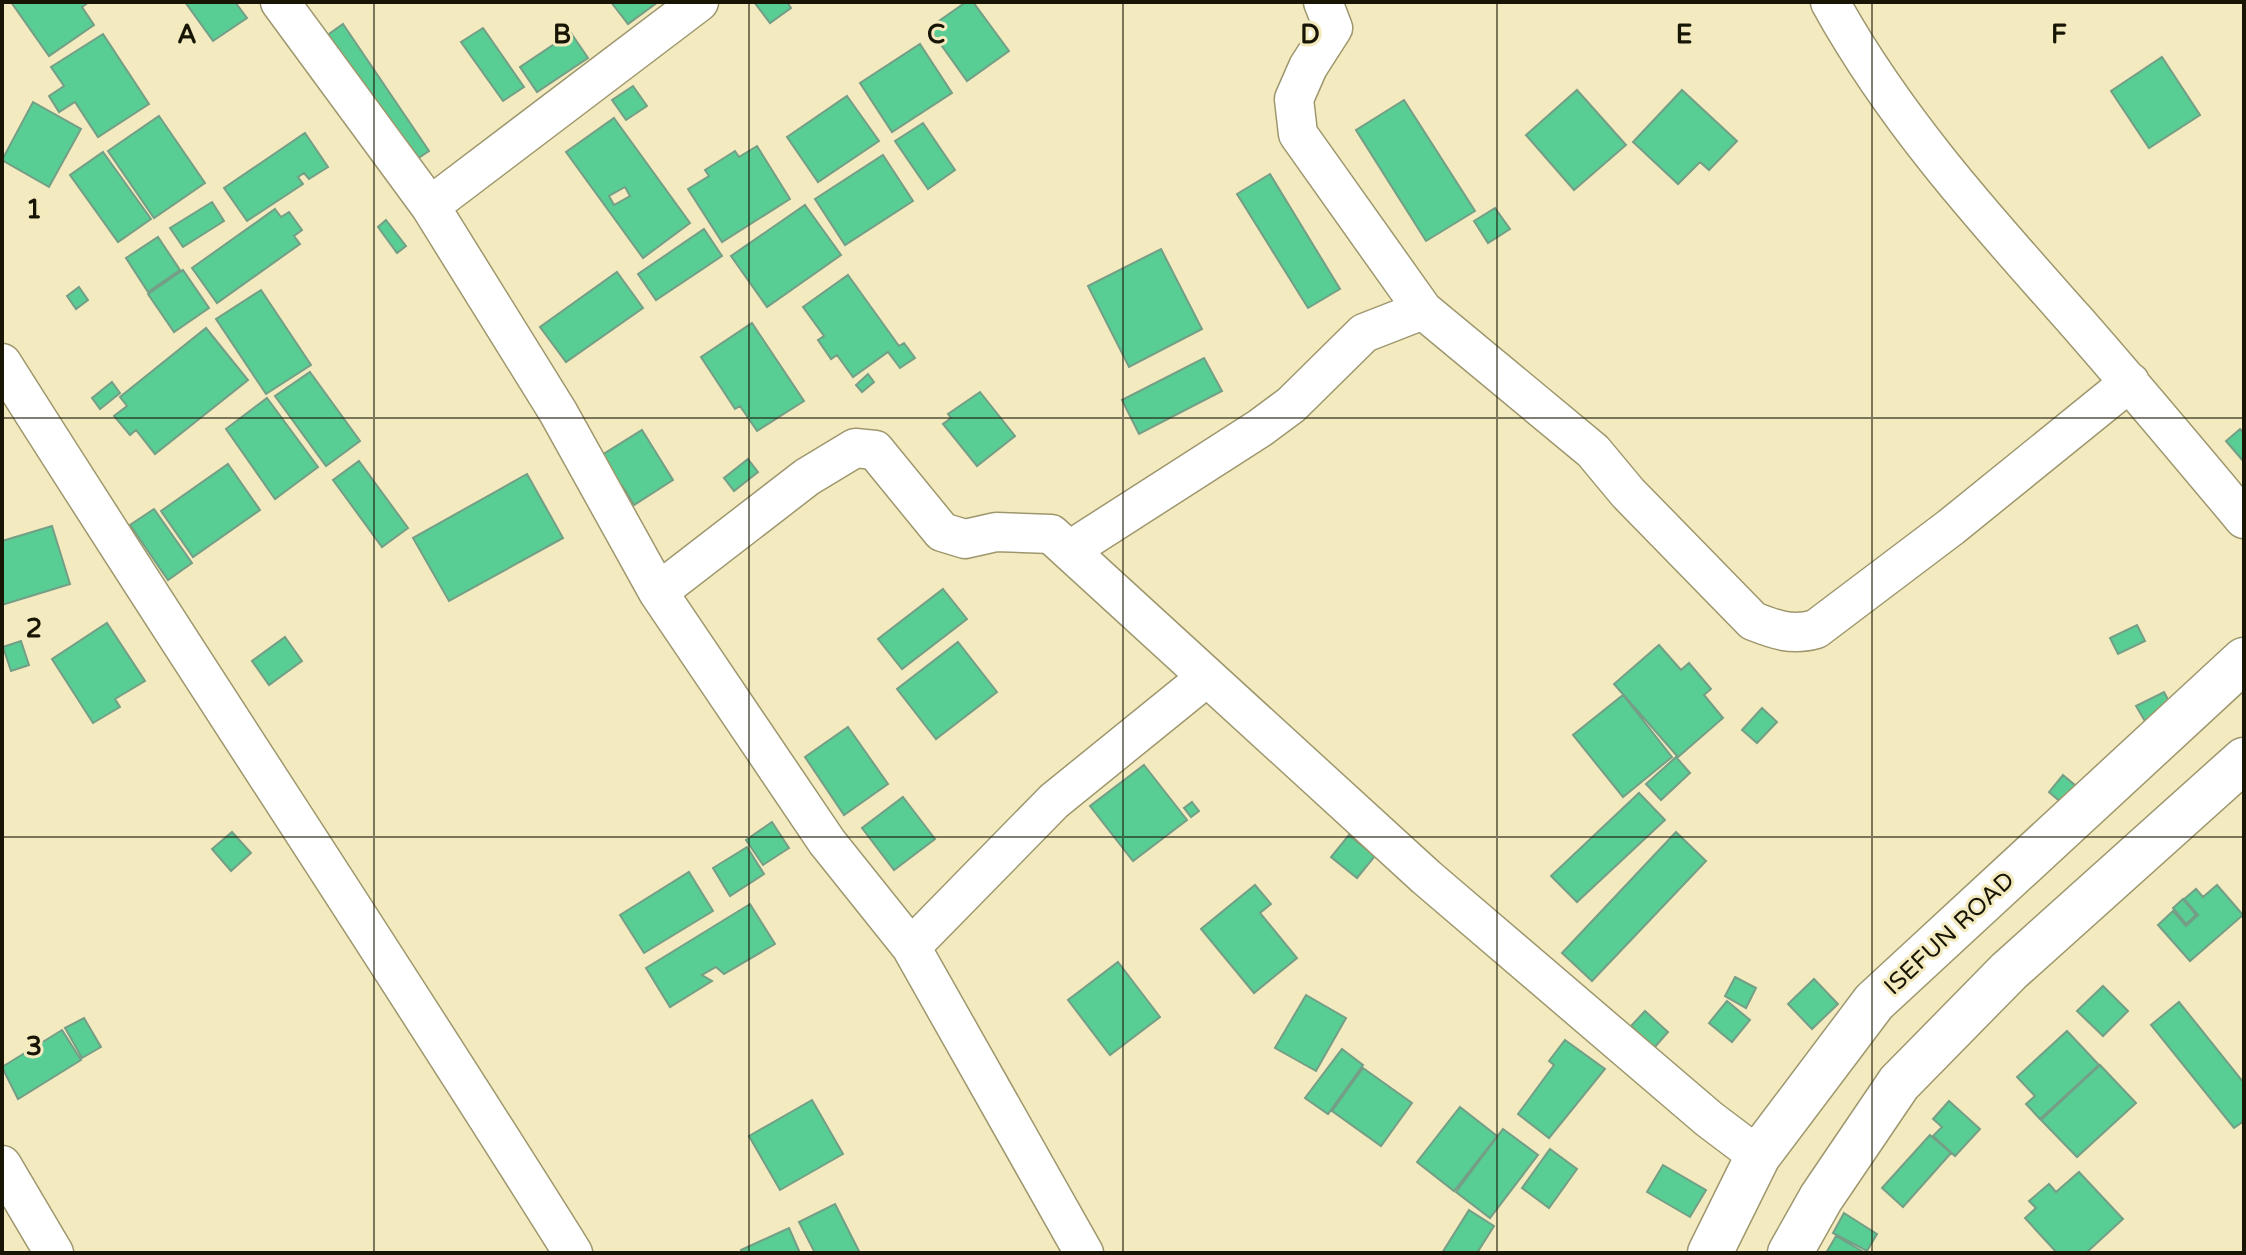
<svg xmlns="http://www.w3.org/2000/svg" width="2246" height="1255" font-family="'Varela Round',sans-serif">
  <rect width="100%" height="100%" fill="#f3ebbf"/>
  <!-- building -->
  <path fill="#58cd94" stroke="#749e86" stroke-width="2" fill-rule="evenodd" d="M 11,2 L 89,2 L 82,7 L 94,25 L 49,56 Z
    M 185,2 L 235,2 L 247,18 L 213,41 Z
    M 611,2 L 658,2 L 628,24 Z
    M 754,2 L 787,2 L 791,8 L 770,23 Z
    M 966,2 L 973,2 L 1009,51 L 967,81 L 929,28 Z
    M 343,24 L 429,151 L 408,165 L 322,39 Z
    M 483,28 L 524,87 L 503,101 L 461,42 Z
    M 571,33 L 588,58 L 537,92 L 520,67 Z
    M 103,34 L 149,104 L 98,137 L 75,102 L 59,112 L 49,96 L 64,86 L 51,67 Z
    M 920,44 L 952,93 L 892,132 L 860,83 Z
    M 2162,57 L 2200,115 L 2149,148 L 2111,91 Z
    M 633,86 L 647,106 L 626,120 L 612,100 Z
    M 1577,90 L 1626,145 L 1574,190 L 1526,135 Z
    M 1682,90 L 1737,141 L 1709,170 L 1700,162 L 1678,184 L 1633,142 Z
    M 847,96 L 879,141 L 818,182 L 787,137 Z
    M 1404,100 L 1475,211 L 1426,241 L 1356,130 Z
    M 33,102 L 81,129 L 49,187 L 2,160 Z
    M 159,116 L 205,183 L 154,218 L 108,151 Z
    M 614,118 L 690,223 L 643,258 L 566,152 ZM 625,187 L 630,196 L 614,205 L 609,196 Z
    M 923,123 L 955,170 L 928,189 L 895,141 Z
    M 305,133 L 328,167 L 309,179 L 304,173 L 298,177 L 303,184 L 247,221 L 224,188 Z
    M 757,146 L 790,199 L 722,242 L 688,189 L 709,176 L 705,170 L 735,151 L 739,157 Z
    M 103,152 L 151,219 L 118,242 L 70,175 Z
    M 883,155 L 913,201 L 845,245 L 815,199 Z
    M 1270,174 L 1340,289 L 1308,308 L 1237,194 Z
    M 212,202 L 224,221 L 183,247 L 170,228 Z
    M 805,205 L 841,255 L 767,307 L 731,256 Z
    M 1495,208 L 1510,229 L 1488,243 L 1474,221 Z
    M 275,209 L 281,217 L 289,212 L 302,230 L 294,236 L 300,244 L 217,303 L 192,268 Z
    M 386,220 L 406,246 L 397,253 L 378,227 Z
    M 704,229 L 722,256 L 656,300 L 638,274 Z
    M 158,237 L 180,270 L 148,292 L 126,258 Z
    M 1161,249 L 1202,329 L 1129,367 L 1088,286 Z
    M 183,270 L 209,308 L 174,332 L 148,294 Z
    M 617,272 L 643,308 L 566,362 L 540,327 Z
    M 848,275 L 899,346 L 904,343 L 915,358 L 900,368 L 888,352 L 853,377 L 837,355 L 831,359 L 818,340 L 824,336 L 803,307 Z
    M 79,287 L 88,300 L 76,309 L 67,296 Z
    M 261,290 L 311,365 L 266,394 L 216,319 Z
    M 752,323 L 804,401 L 757,431 L 740,406 L 735,409 L 701,357 Z
    M 206,328 L 248,380 L 155,454 L 136,430 L 130,435 L 114,416 L 127,406 L 120,397 Z
    M 1204,358 L 1222,391 L 1139,434 L 1122,400 Z
    M 310,372 L 360,441 L 326,466 L 275,396 Z
    M 868,374 L 874,382 L 862,392 L 856,385 Z
    M 112,382 L 120,393 L 100,409 L 92,398 Z
    M 980,392 L 1015,436 L 977,466 L 943,424 L 951,418 L 948,414 Z
    M 267,398 L 318,467 L 275,499 L 226,429 Z
    M 2240,429 L 2244,433 L 2244,462 L 2226,441 Z
    M 642,430 L 673,480 L 634,505 L 623,487 L 618,491 L 602,455 Z
    M 748,459 L 758,472 L 734,491 L 724,478 Z
    M 359,461 L 408,528 L 382,547 L 333,480 Z
    M 228,464 L 260,510 L 193,557 L 161,511 Z
    M 527,474 L 563,538 L 449,601 L 413,538 Z
    M 154,509 L 192,563 L 168,580 L 130,525 Z
    M 52,526 L 70,584 L 2,605 L 2,541 Z
    M 943,589 L 967,619 L 902,669 L 878,639 Z
    M 107,623 L 145,681 L 115,699 L 120,707 L 93,723 L 52,659 Z
    M 2137,625 L 2145,641 L 2118,654 L 2110,638 Z
    M 285,637 L 302,661 L 269,685 L 252,661 Z
    M 21,641 L 29,665 L 11,671 L 3,647 Z
    M 958,642 L 997,692 L 936,739 L 897,689 Z
    M 1659,645 L 1681,670 L 1689,663 L 1711,689 L 1704,695 L 1723,718 L 1678,757 L 1614,684 Z
    M 2164,692 L 2173,709 L 2146,723 L 2136,706 Z
    M 1623,695 L 1672,757 L 1623,797 L 1573,735 Z
    M 1762,708 L 1777,722 L 1757,743 L 1742,730 Z
    M 848,727 L 888,784 L 844,815 L 805,757 Z
    M 1676,757 L 1690,773 L 1661,800 L 1646,784 Z
    M 1144,765 L 1187,820 L 1133,861 L 1090,806 Z
    M 2063,775 L 2076,786 L 2062,803 L 2049,792 Z
    M 1639,793 L 1665,820 L 1577,902 L 1551,876 Z
    M 903,797 L 935,839 L 894,870 L 862,828 Z
    M 1192,802 L 1199,811 L 1191,817 L 1184,808 Z
    M 772,822 L 789,848 L 763,865 L 746,840 Z
    M 232,832 L 251,853 L 231,871 L 212,849 Z
    M 1676,832 L 1706,861 L 1592,981 L 1562,953 Z
    M 1349,835 L 1375,856 L 1357,878 L 1331,857 Z
    M 747,847 L 764,874 L 730,896 L 713,868 Z
    M 689,872 L 713,911 L 644,953 L 620,915 Z
    M 1255,885 L 1271,904 L 1260,913 L 1297,958 L 1254,993 L 1201,929 Z
    M 2217,885 L 2243,915 L 2190,961 L 2158,925 L 2173,911 L 2186,926 L 2198,915 L 2184,899 L 2196,889 L 2203,897 Z
    M 2183,899 L 2196,915 L 2186,924 L 2173,908 Z
    M 750,904 L 775,944 L 724,974 L 716,967 L 702,975 L 712,981 L 670,1007 L 646,968 Z
    M 1118,962 L 1160,1017 L 1110,1055 L 1068,1000 Z
    M 1735,977 L 1756,988 L 1746,1008 L 1725,996 Z
    M 1814,979 L 1838,1004 L 1812,1029 L 1788,1004 Z
    M 2103,986 L 2128,1011 L 2103,1036 L 2077,1011 Z
    M 1306,995 L 1346,1018 L 1316,1071 L 1275,1048 Z
    M 1727,1001 L 1750,1020 L 1732,1042 L 1709,1023 Z
    M 2179,1002 L 2244,1083 L 2244,1121 L 2234,1128 L 2151,1025 Z
    M 1645,1011 L 1668,1032 L 1654,1048 L 1631,1026 Z
    M 84,1018 L 101,1047 L 82,1058 L 65,1028 Z
    M 62,1030 L 81,1060 L 18,1099 L 2,1067 Z
    M 2067,1031 L 2099,1065 L 2040,1119 L 2026,1104 L 2035,1096 L 2017,1077 Z
    M 1565,1040 L 1605,1069 L 1549,1138 L 1518,1114 L 1554,1065 L 1549,1061 Z
    M 1342,1049 L 1363,1065 L 1328,1114 L 1305,1098 Z
    M 2100,1065 L 2136,1103 L 2077,1157 L 2041,1120 Z
    M 1363,1068 L 1412,1103 L 1381,1146 L 1332,1111 Z
    M 812,1100 L 843,1154 L 780,1190 L 749,1136 Z
    M 1949,1101 L 1980,1129 L 1955,1156 L 1933,1136 L 1942,1127 L 1933,1119 Z
    M 1460,1107 L 1497,1136 L 1454,1191 L 1417,1162 Z
    M 1503,1129 L 1538,1155 L 1490,1218 L 1456,1192 Z
    M 1930,1135 L 1951,1153 L 1903,1207 L 1882,1188 Z
    M 1550,1149 L 1577,1169 L 1549,1208 L 1522,1188 Z
    M 1663,1165 L 1706,1190 L 1690,1217 L 1647,1192 Z
    M 2079,1172 L 2123,1219 L 2086,1253 L 2057,1253 L 2025,1218 L 2036,1208 L 2029,1201 L 2049,1184 L 2056,1192 Z
    M 835,1204 L 860,1253 L 815,1253 L 799,1222 Z
    M 1469,1210 L 1494,1226 L 1477,1253 L 1442,1253 Z
    M 1844,1213 L 1877,1234 L 1867,1251 L 1833,1233 Z
    M 789,1228 L 800,1253 L 743,1253 L 741,1250 Z
    M 1836,1236 L 1865,1253 L 1826,1253 Z"/>
  <g fill="none" stroke-linecap="round" stroke-linejoin="round">
    <!-- minor casing -->
    <g stroke="#9e976e" stroke-width="41">
      <path id="minor" d="M 280,2 L 430,206 L 558,412 L 658,592 L 827,842 L 911,947 L 1084,1253
        M 1323,2 L 1333,28 L 1308,67 L 1294,99 L 1298,134 L 1423,310 L 1593,451 L 1628,493 L 1753,621 C 1776,630 1792,636 1816,629 L 1951,527 L 2130,382
        M 1830,2 C 1895,120 1985,219 2074,319 C 2132,385 2188,452 2244,519
        M 430,206 L 699,2
        M 2,363 C 190,661 386,954 573,1253
        M 1070,550 L 1260,428 L 1291,405 L 1364,333 L 1423,310
        M 658,592 L 807,477 L 855,448 L 875,450 L 942,532 L 965,539 L 996,532 L 1051,534 L 1426,877 L 1709,1119 L 1758,1156
        M 911,947 L 1054,801 L 1207,677
        M 2,1165 L 54,1253"/>
    </g>
    <!-- tertiary casing -->
    <g stroke="#9e976e" stroke-width="47">
      <path id="tertiary" d="M 1710,1253 L 1758,1156 L 1874,1002 L 2244,660
        M 1790,1253 L 1821,1198 L 1899,1083 L 2009,971 L 2244,760"/>
    </g>
    <!-- minor -->
    <use href="#minor" stroke="#fff" stroke-width="38"/>
    <!-- tertiary -->
    <use href="#tertiary" stroke="#fff" stroke-width="44"/>
  </g>
  <!-- grid -->
  <path fill="none" stroke="#181505" stroke-width="2" stroke-opacity="0.55" d="M 374,2 L 374,1253M 749,2 L 749,1253M 1123,2 L 1123,1253M 1497,2 L 1497,1253M 1872,2 L 1872,1253M 2,418 L 2244,418M 2,837 L 2244,837"/>
  <g text-anchor="middle" stroke-width="6" stroke-linejoin="round" paint-order="stroke">
    <!-- street labels -->
    <g font-size="24" fill="#181505" stroke="#f3ebbf">
      <text transform="translate(1949 933) rotate(-43)" y="8">ISEFUN ROAD</text>
    </g>
  </g>
  <g font-size="26" text-anchor="middle" font-weight="bold" fill="#181505" stroke="#f3ebbf" stroke-width="6" stroke-linejoin="round" paint-order="stroke">
    <text x="187" y="43">A</text>
    <text x="562" y="43">B</text>
    <text x="936" y="43">C</text>
    <text x="1310" y="43">D</text>
    <text x="1684" y="43">E</text>
    <text x="2059" y="43">F</text>
    <text x="34" y="218">1</text>
    <text x="34" y="637">2</text>
    <text x="34" y="1055">3</text>
  </g>
  <!-- border -->
  <rect width="2246" height="1255" fill="none" stroke="#181505" stroke-width="8"/>
</svg>
